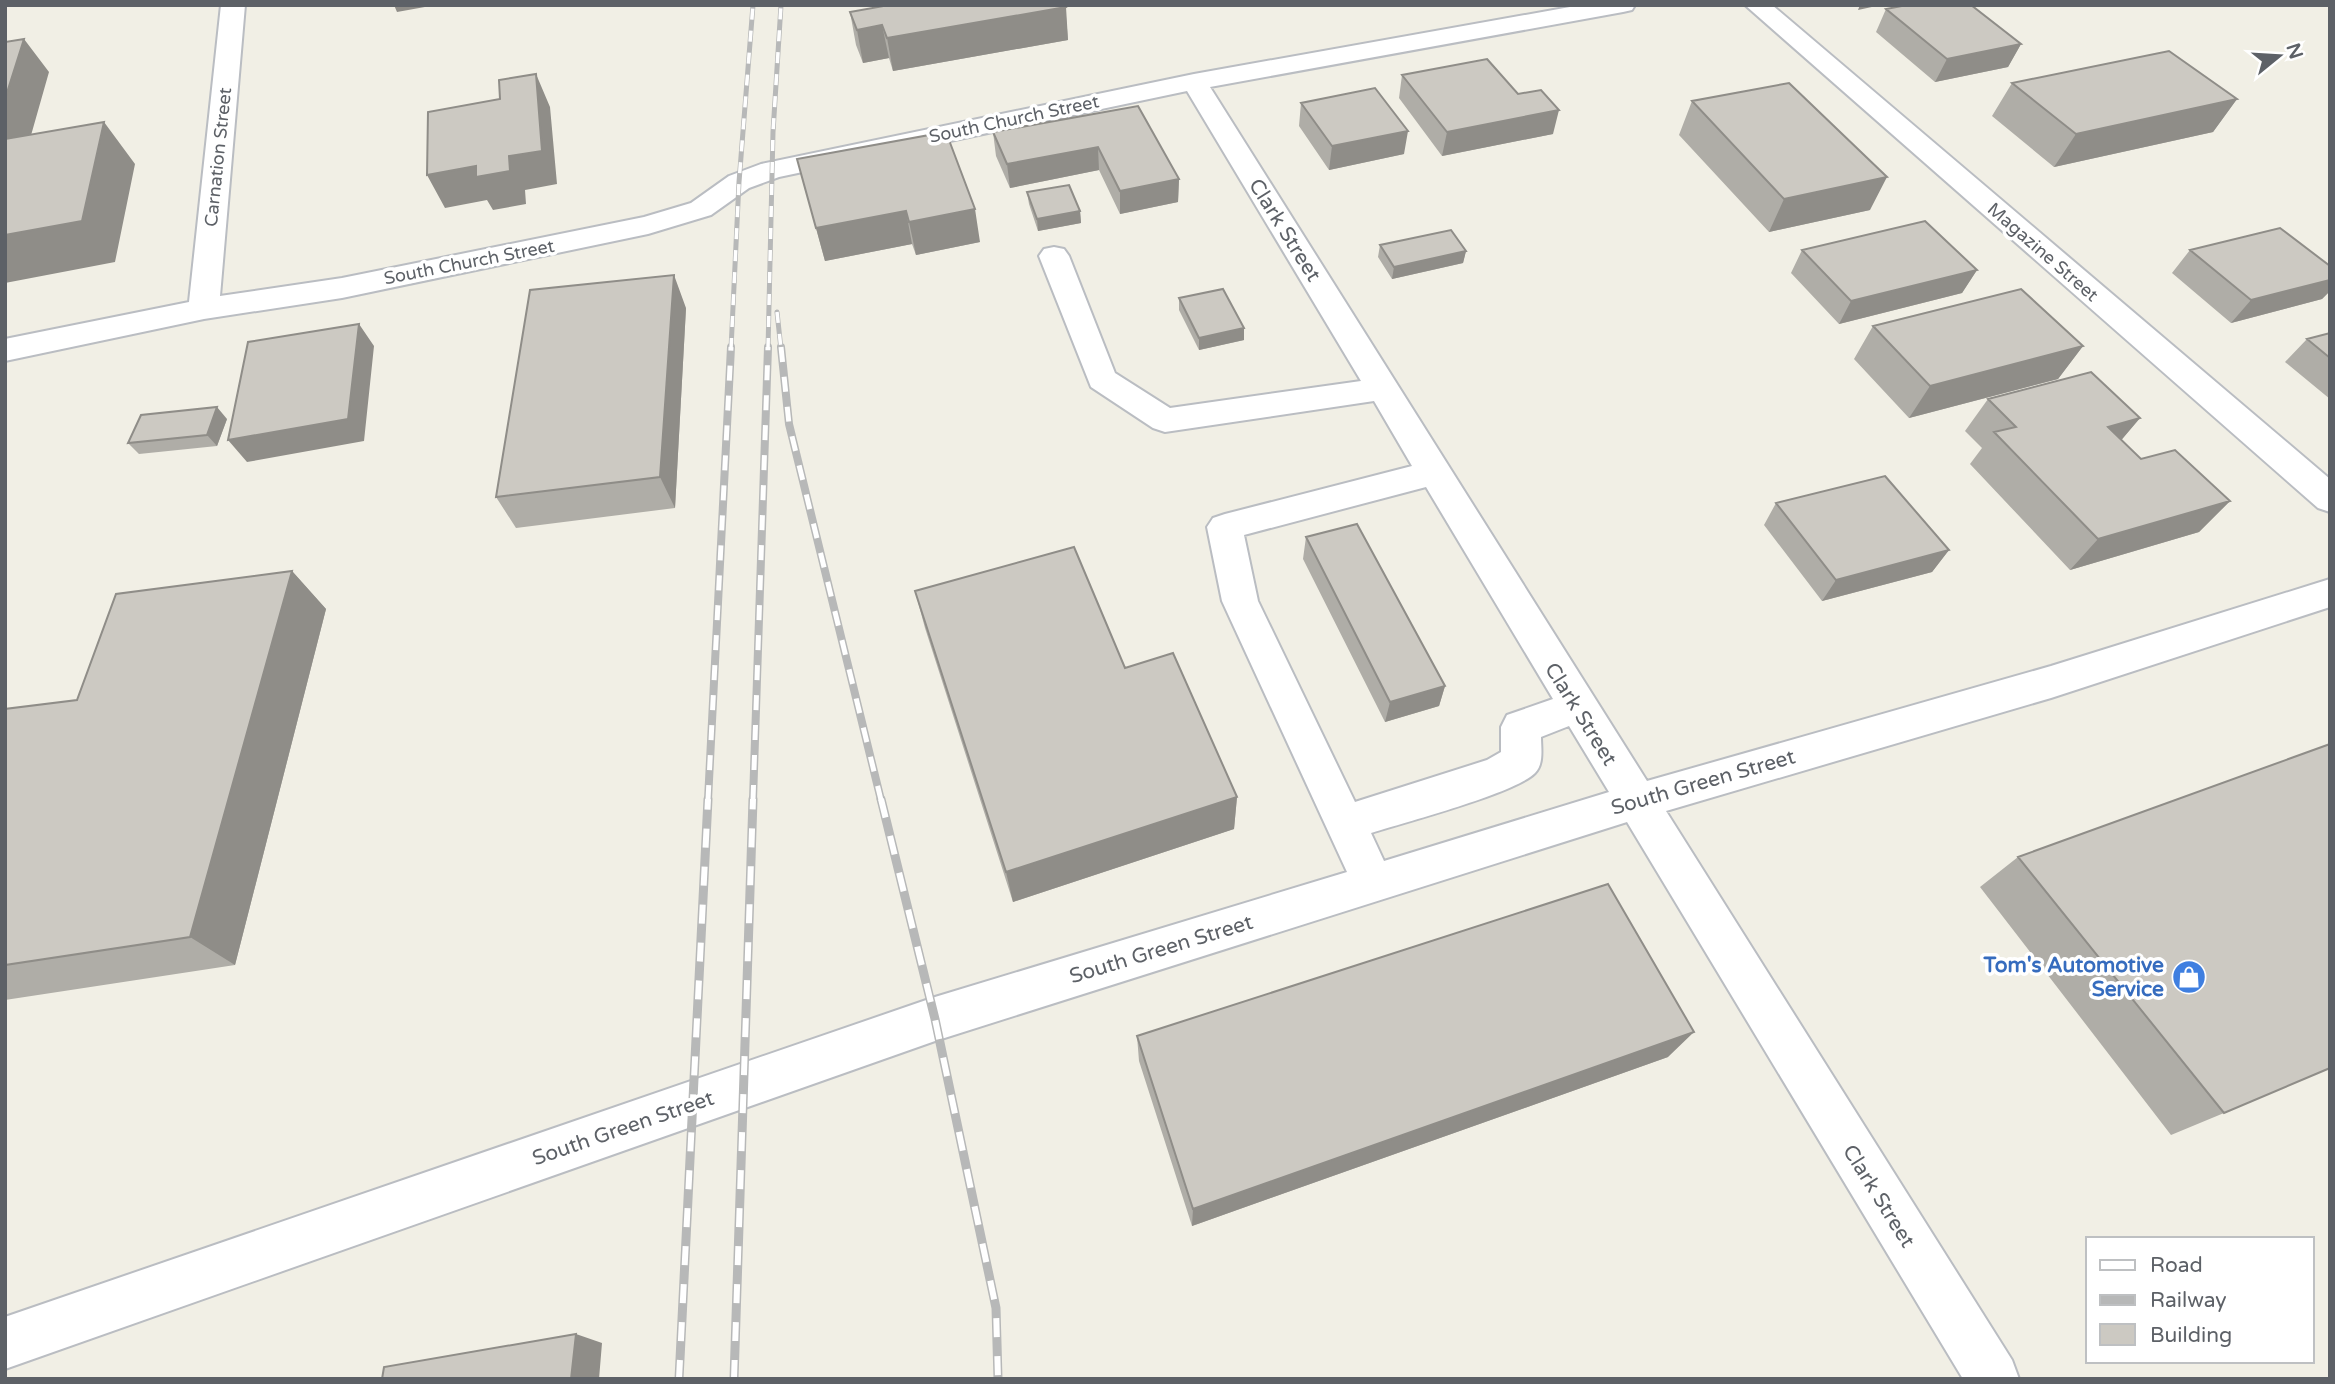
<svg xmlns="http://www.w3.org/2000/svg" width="2335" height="1384" font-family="'Varela Round',sans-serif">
  <rect width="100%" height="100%" fill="#f1efe5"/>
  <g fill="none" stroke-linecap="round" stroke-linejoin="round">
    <!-- minor casing -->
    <g stroke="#babdc2" stroke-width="4">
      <path id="minor" d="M 221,5 L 245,5 L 220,296 L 342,278 L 644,217 L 691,203 L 729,176 L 761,164 L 1194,74 L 1581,5 L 1635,5 L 1632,10 L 1623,12 L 1210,87 L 1647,781 L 2051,666 L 2330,579 L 2330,607 L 2051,698 L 1666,811 L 2012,1360 L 2019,1379 L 1963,1379 L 1627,822 L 935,1041 L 5,1369 L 5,1317 L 935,997 L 1347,872 L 1222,601 L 1207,527 L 1213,518 L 1225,514 L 1412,466 L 1374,401 L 1165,432 L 1153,428 L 1091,387 L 1039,256 L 1044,249 L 1054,247 L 1064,249 L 1069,256 L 1115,373 L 1170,408 L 1361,381 L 1187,91 L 779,177 L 749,188 L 711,215 L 648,234 L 342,298 L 204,319 L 5,361 L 5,339 L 189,302 ZM 1426,487 L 1553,699 L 1507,715 L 1501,727 L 1501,752 L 1487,760 L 1355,802 L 1258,601 L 1244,535 ZM 1569,726 L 1609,792 L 1384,861 L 1371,833 C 1402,823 1516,793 1535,773 C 1544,764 1541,748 1541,737 Z
        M 1745,5 L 1772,5 L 2330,479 L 2330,512 L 2318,508 Z"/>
    </g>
    <!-- minor -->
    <use href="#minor" fill="#fff" fill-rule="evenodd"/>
    <!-- rail-far2 casing -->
    <g stroke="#b7b8b8" stroke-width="5">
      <path id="rail-far2" d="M 777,312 L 781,349
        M 731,349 L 739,182 L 753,5
        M 768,349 L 773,132 L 781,5"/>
    </g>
    <!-- rail-far1 casing -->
    <g stroke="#b7b8b8" stroke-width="8">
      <path id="rail-far1" d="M 781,347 L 789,424 L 881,800
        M 708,800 L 731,347
        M 753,800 L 768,347"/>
    </g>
    <!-- rail casing -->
    <g stroke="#b7b8b8" stroke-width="9">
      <path id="rail" d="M 881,799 L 935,1019 L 996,1308 L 998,1379
        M 679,1379 L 708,799
        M 734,1379 L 753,799"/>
    </g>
    <!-- rail-far2 -->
    <use href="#rail-far2" stroke="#fff" stroke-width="3.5" stroke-dasharray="11" stroke-linecap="butt"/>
    <!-- rail-far1 -->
    <use href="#rail-far1" stroke="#fff" stroke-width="5" stroke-dasharray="15" stroke-linecap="butt"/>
    <!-- rail -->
    <use href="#rail" stroke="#fff" stroke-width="6" stroke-dasharray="19" stroke-linecap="butt"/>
  </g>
  <!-- wall -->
  <path fill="#afada7" d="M 877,5 L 1065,5 L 1068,40 L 893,71 L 889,58 L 863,63 L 856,45 L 850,12 L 878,7 Z
    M 1886,9 L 2021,44 L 2008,67 L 1935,82 L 1876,32 Z
    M 1402,75 L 1553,134 L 1442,156 L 1399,98 Z
    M 2012,83 L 2237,99 L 2213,132 L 2054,167 L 1992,116 Z
    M 1692,101 L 1870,210 L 1769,232 L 1679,135 Z
    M 1301,103 L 1404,154 L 1329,170 L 1299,126 Z
    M 1138,106 L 1179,179 L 1178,202 L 1120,214 L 1099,170 L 1010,188 L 996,156 L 993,132 Z
    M 797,159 L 980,242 L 916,255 L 912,244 L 825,261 Z
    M 1027,192 L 1080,211 L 1081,223 L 1038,231 L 1029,204 Z
    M 1380,245 L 1466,251 L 1463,263 L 1392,279 L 1378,257 Z
    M 1802,250 L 1977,270 L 1962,293 L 1839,324 L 1791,273 Z
    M 2190,250 L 2330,266 L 2330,291 L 2322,299 L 2231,323 L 2172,273 Z
    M 1179,299 L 1244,340 L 1199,350 L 1179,310 Z
    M 686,308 L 675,508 L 516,528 L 496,497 Z
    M 1873,326 L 2083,346 L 2058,379 L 1909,418 L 1854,359 Z
    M 2330,333 L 2330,399 L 2285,362 L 2307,339 Z
    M 1988,399 L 2140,418 L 2121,440 L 2141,459 L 2230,501 L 2199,532 L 2070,570 L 1970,464 L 1982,448 L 1965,431 Z
    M 227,419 L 217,446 L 139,454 L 128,443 Z
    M 1776,503 L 1949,550 L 1932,572 L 1822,601 L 1764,525 Z
    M 1306,537 L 1445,686 L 1439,706 L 1385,722 L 1303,559 Z
    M 292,571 L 326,609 L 235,965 L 5,1000 L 5,709 L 77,700 Z
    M 915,591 L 1125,668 L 1237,797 L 1234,829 L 1013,902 L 925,628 Z
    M 2018,857 L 2224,1113 L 2171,1135 L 1980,887 Z
    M 1137,1036 L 1668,1057 L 1192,1226 L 1139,1061 Z"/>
  <!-- shaded-wall -->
  <path fill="#8f8d88" d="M 394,5 L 436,5 L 397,12 Z
    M 1860,5 L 1881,5 L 1858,10 Z
    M 1066,7 L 1068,40 L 893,71 L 887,38 Z
    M 882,25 L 889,58 L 863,63 L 857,30 Z
    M 24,39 L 49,72 L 24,160 L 5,163 L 5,99 Z
    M 2021,44 L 2008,67 L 1935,82 L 1947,59 Z
    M 536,74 L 550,107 L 557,184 L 525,190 L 526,204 L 493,210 L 487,200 L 445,208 L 427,175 L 476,166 L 509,156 Z
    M 2237,99 L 2213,132 L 2054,167 L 2076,134 Z
    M 1559,110 L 1553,134 L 1442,156 L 1447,132 Z
    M 104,122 L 135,164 L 115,262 L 5,283 L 5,235 Z
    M 1408,131 L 1404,154 L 1329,170 L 1332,146 Z
    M 1098,147 L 1099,170 L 1010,188 L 1007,164 Z
    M 1887,177 L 1870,210 L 1769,232 L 1784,199 Z
    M 1179,179 L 1178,202 L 1120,214 L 1120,191 Z
    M 975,209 L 980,242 L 916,255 L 909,222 Z
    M 906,211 L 912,244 L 825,261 L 816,228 Z
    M 1080,211 L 1081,223 L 1038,231 L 1037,219 Z
    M 1466,251 L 1463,263 L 1392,279 L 1394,267 Z
    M 1977,270 L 1962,293 L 1839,324 L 1851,301 Z
    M 674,275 L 686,308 L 675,508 L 660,477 Z
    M 2330,280 L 2330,291 L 2322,299 L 2231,323 L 2251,300 Z
    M 359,324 L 374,346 L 364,441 L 247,462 L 228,440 Z
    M 1244,328 L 1244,340 L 1199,350 L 1199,338 Z
    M 2083,346 L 2058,379 L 1909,418 L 1930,386 Z
    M 217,407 L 227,419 L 217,446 L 207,435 Z
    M 2140,418 L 2113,450 L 2108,427 Z
    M 2230,501 L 2199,532 L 2070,570 L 2098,539 Z
    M 1949,550 L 1932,572 L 1822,601 L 1836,580 Z
    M 292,571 L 326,609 L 235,965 L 190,937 Z
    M 1445,686 L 1439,706 L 1385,722 L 1390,702 Z
    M 1237,797 L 1234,829 L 1013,902 L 1006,872 Z
    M 1694,1032 L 1668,1057 L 1192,1226 L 1193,1209 Z
    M 576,1334 L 602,1343 L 599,1379 L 571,1379 Z"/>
  <!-- building -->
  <path fill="#ccc9c2" stroke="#8f8d88" stroke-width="2" d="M 884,5 L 1065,5 L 1066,7 L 887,38 L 882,25 L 857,30 L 850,12 L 884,6 Z
    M 1907,5 L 1971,5 L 2021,44 L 1947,59 L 1886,9 Z
    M 24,39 L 5,99 L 5,42 Z
    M 2169,51 L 2237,99 L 2076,134 L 2012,83 Z
    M 1487,59 L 1518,94 L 1541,90 L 1559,110 L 1447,132 L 1402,75 Z
    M 536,74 L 542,151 L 509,156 L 510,171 L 476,177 L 476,166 L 427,175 L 428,112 L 500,99 L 499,80 Z
    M 1789,83 L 1887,177 L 1784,199 L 1692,101 Z
    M 1375,88 L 1408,131 L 1332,146 L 1301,103 Z
    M 1138,106 L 1179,179 L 1120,191 L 1098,147 L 1007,164 L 993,132 Z
    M 104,122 L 82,221 L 5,235 L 5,139 Z
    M 946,132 L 975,209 L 909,222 L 906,211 L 816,228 L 797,159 Z
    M 1069,185 L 1080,211 L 1037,219 L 1027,192 Z
    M 1925,221 L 1977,270 L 1851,301 L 1802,250 Z
    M 2280,228 L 2330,266 L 2330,280 L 2251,300 L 2190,250 Z
    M 1451,230 L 1466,251 L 1394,267 L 1380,245 Z
    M 674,275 L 660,477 L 496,497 L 530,290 Z
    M 1223,289 L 1244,328 L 1199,338 L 1179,298 Z
    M 2021,289 L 2083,346 L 1930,386 L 1873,326 Z
    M 359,324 L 348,419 L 228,440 L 248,342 Z
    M 2330,333 L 2330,358 L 2307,339 Z
    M 2091,372 L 2140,418 L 2108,427 L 2141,459 L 2175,450 L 2230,501 L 2098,539 L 1994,432 L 2016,427 L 1988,399 Z
    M 217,407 L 207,435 L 128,443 L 141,415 Z
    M 1885,476 L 1949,550 L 1836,580 L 1776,503 Z
    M 1357,524 L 1445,686 L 1390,702 L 1306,537 Z
    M 1074,547 L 1125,668 L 1173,653 L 1237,797 L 1006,872 L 915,591 Z
    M 292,571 L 190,937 L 5,965 L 5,709 L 77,700 L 116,594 Z
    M 2330,744 L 2330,1068 L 2224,1113 L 2018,857 Z
    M 1608,884 L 1694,1032 L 1193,1209 L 1137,1036 Z
    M 576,1334 L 571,1379 L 382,1379 L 384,1367 Z"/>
  <!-- icons -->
  <defs>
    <g id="shop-disc" transform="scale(1.75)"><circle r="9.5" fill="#3f7fe0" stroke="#fff"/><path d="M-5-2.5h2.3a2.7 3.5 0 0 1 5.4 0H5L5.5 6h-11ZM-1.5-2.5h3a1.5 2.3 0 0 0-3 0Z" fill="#fff"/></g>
  </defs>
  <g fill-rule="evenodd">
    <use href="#shop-disc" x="2189" y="977"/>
  </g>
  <g text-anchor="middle" stroke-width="7" stroke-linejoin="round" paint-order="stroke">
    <!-- far-street labels -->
    <g font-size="18" fill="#5d6167" stroke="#fff">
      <text transform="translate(1014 119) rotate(-12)" y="6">South Church Street</text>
      <text transform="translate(218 157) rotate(-84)" y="6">Carnation Street</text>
      <text transform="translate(2043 252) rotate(41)" y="6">Magazine Street</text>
      <text transform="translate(469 262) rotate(-11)" y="6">South Church Street</text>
    </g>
    <!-- street labels -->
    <g font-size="21" fill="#5d6167" stroke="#fff">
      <text transform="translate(1285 230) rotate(58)" y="7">Clark Street</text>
      <text transform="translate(1581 714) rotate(58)" y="7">Clark Street</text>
      <text transform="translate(1703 782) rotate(-16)" y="7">South Green Street</text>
      <text transform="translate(1161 949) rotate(-17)" y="7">South Green Street</text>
      <text transform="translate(623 1128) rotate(-19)" y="7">South Green Street</text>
      <text transform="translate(1879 1196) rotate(58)" y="7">Clark Street</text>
    </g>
    <!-- shop labels -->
    <g font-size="21" font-weight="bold" fill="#366cbe" stroke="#fff" text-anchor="end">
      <text x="2164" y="972">Tom's Automotive<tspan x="2164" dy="24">Service</tspan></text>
    </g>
  </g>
  <!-- border -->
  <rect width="2335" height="1384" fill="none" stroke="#5d6167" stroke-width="14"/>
  <!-- legend -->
  <rect x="2086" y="1237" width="228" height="126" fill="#ffffff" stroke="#bec0c2" stroke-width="2"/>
  <rect x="2100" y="1260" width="35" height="10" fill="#ffffff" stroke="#bec0c2" stroke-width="2"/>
  <text x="2150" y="1272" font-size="21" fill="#5d6167">Road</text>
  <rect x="2100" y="1295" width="35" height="10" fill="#b7b8b8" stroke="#bec0c2" stroke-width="2"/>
  <text x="2150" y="1307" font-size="21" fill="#5d6167">Railway</text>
  <rect x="2100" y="1324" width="35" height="21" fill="#ccc9c2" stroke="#bec0c2" stroke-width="2"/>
  <text x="2150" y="1342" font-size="21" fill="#5d6167">Building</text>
  <!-- north arrow -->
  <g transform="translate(2279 56) rotate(72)" stroke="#ffffff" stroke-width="5" paint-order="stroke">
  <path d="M0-5L12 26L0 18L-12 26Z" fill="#5d6167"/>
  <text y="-10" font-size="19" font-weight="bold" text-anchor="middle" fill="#5d6167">N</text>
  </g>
</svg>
